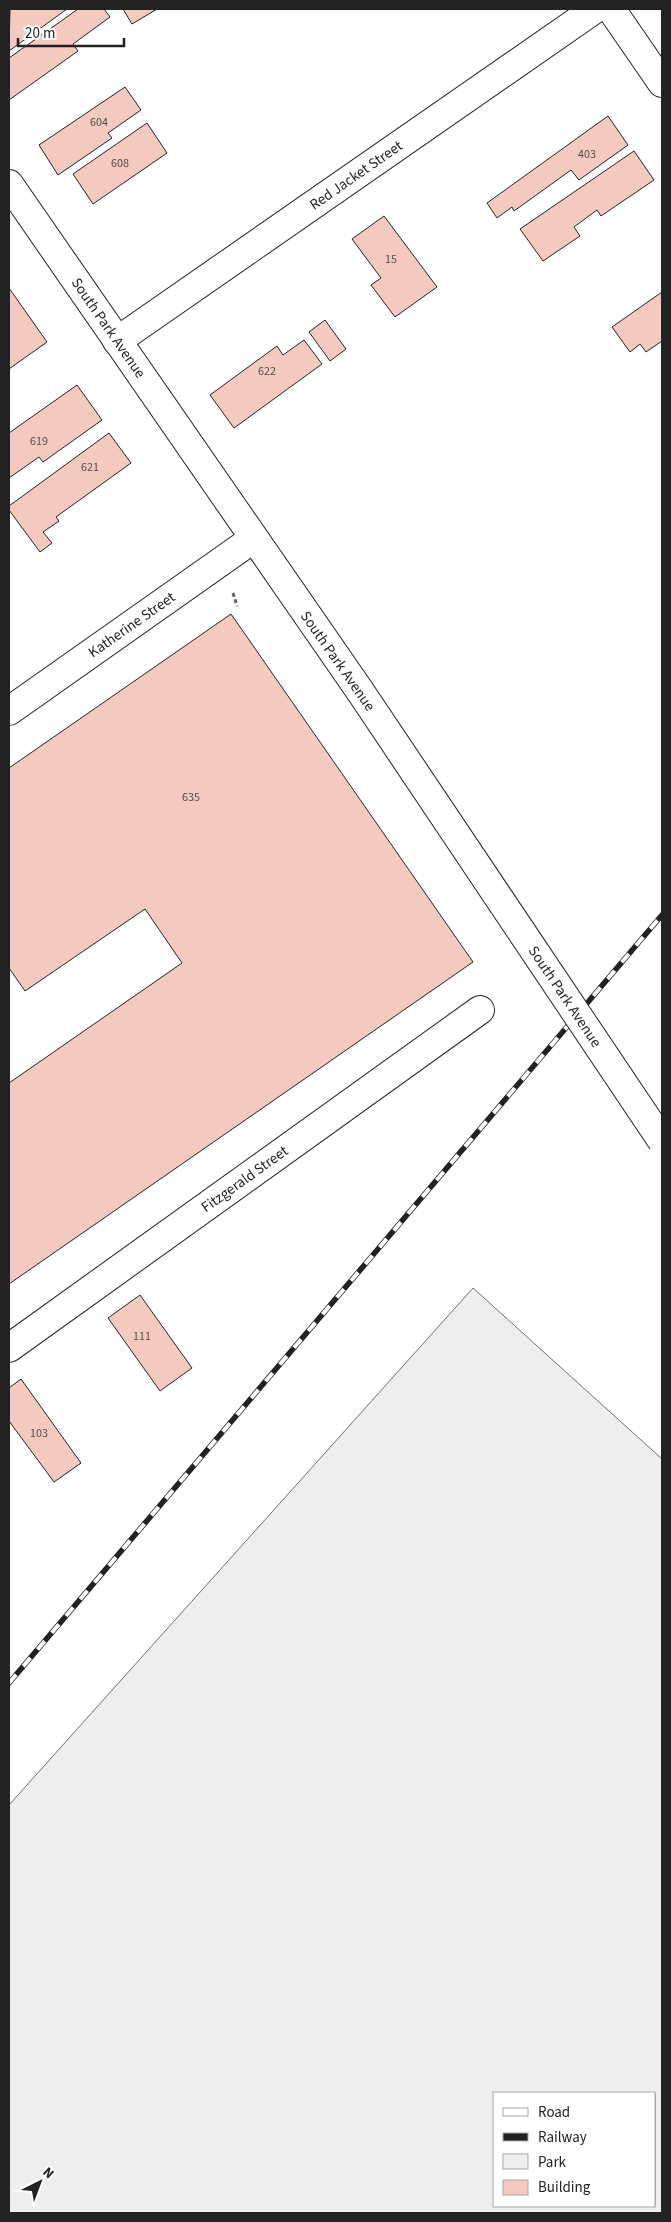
<svg xmlns="http://www.w3.org/2000/svg" width="671" height="2222" font-family="'Source Sans 3',sans-serif">
  <rect width="100%" height="100%" fill="#fff"/>
  <!-- green -->
  <path fill="#eee" stroke="#6f6f6f" fill-rule="evenodd" d="M 473,1288 L 662,1459 L 662,2213 L 9,2213 L 9,1805 ZM 495,2093 L 655,2093 L 655,2206 L 495,2206 Z"/>
  <!-- building -->
  <path fill="#f3c9c0" stroke="#222" d="M 10,9 L 67,9 L 9,51 Z
    M 78,9 L 104,9 L 110,17 L 73,44 L 78,51 L 9,100 L 9,58 Z
    M 123,9 L 157,9 L 132,24 Z
    M 125,87 L 141,110 L 108,133 L 112,138 L 58,175 L 39,145 Z
    M 608,116 L 628,145 L 579,180 L 571,170 L 514,211 L 512,207 L 497,218 L 487,203 Z
    M 147,123 L 167,153 L 93,204 L 73,174 Z
    M 634,151 L 654,180 L 601,216 L 597,210 L 574,227 L 580,236 L 543,261 L 520,229 Z
    M 384,216 L 437,287 L 395,317 L 371,285 L 381,278 L 352,239 Z
    M 9,288 L 47,342 L 9,369 Z
    M 662,292 L 662,341 L 646,352 L 640,344 L 630,352 L 612,327 Z
    M 325,320 L 346,349 L 330,361 L 309,332 Z
    M 304,340 L 322,364 L 234,428 L 210,395 L 277,346 L 283,355 Z
    M 77,385 L 102,420 L 43,462 L 39,457 L 9,478 L 9,433 Z
    M 109,433 L 131,463 L 56,517 L 59,521 L 43,532 L 52,543 L 40,552 L 9,510 L 9,506 Z
    M 231,614 L 473,962 L 9,1284 L 9,1083 L 182,963 L 145,909 L 25,991 L 9,968 L 9,768 Z
    M 140,1295 L 192,1368 L 160,1391 L 108,1318 Z
    M 21,1379 L 81,1463 L 54,1482 L 9,1421 L 9,1388 Z"/>
  <g fill="none" stroke-linecap="round" stroke-linejoin="round">
    <!-- minor casing -->
    <g stroke="#222" stroke-width="30">
      <g id="minor">
        <path d="M 611,9 L 662,83"/>
        <path id="s1" d="M 9,184 L 360,691"/>
        <path id="s2" d="M 117,341 L 595,9"/>
        <path id="s3" d="M 9,711 L 253,539"/>
        <path id="s4" d="M 9,1348 L 480,1010"/>
      </g>
    </g>
    <!-- path -->
    <path stroke="#646464" stroke-width="3" stroke-dasharray="4 2.5" stroke-linecap="butt" d="M 233,593 L 237,606"/>
    <!-- minor -->
    <use href="#minor" stroke="#fff" stroke-width="28"/>
    <!-- rail casing -->
    <g stroke="#222" stroke-width="5.5">
      <path id="rail" d="M 9,1683 L 662,915"/>
    </g>
    <!-- rail -->
    <use href="#rail" stroke="#fff" stroke-width="4" stroke-dasharray="11" stroke-linecap="butt"/>
    <!-- minor-bridge casing -->
    <g stroke="#222" stroke-width="30" stroke-linecap="butt">
      <g id="minor-bridge">
        <path id="s5" d="M 360,691 L 662,1141"/>
      </g>
    </g>
    <!-- minor-bridge -->
    <use href="#minor-bridge" stroke="#fff" stroke-width="28"/>
  </g>
  <g text-anchor="middle" stroke-width="4" stroke-linejoin="round" paint-order="stroke">
    <!-- number labels -->
    <g font-size="12" fill="#564c4a">
      <text x="99" y="126">604</text>
      <text x="587" y="158">403</text>
      <text x="120" y="167">608</text>
      <text x="391" y="263">15</text>
      <text x="267" y="375">622</text>
      <text x="39" y="445">619</text>
      <text x="90" y="471">621</text>
      <text x="191" y="801">635</text>
      <text x="142" y="1340">111</text>
      <text x="39" y="1437">103</text>
    </g>
    <!-- street labels -->
    <g font-size="15" fill="#222" stroke="#fff">
      <text dy="5" stroke="none"><textPath href="#s2" startOffset="291">Red Jacket Street</textPath></text>
      <text dy="5" stroke="none"><textPath href="#s1" startOffset="175">South Park Avenue</textPath></text>
      <text dy="5" stroke="none"><textPath href="#s3" startOffset="150">Katherine Street</textPath></text>
      <text transform="translate(338 661) rotate(55)" y="5">South Park Avenue</text>
      <text dy="5" stroke="none"><textPath href="#s5" startOffset="368">South Park Avenue</textPath></text>
      <text dy="5" stroke="none"><textPath href="#s4" startOffset="290">Fitzgerald Street</textPath></text>
    </g>
  </g>
  <!-- border -->
  <rect width="671" height="2222" fill="none" stroke="#222222" stroke-width="20"/>
  <!-- legend -->
  <rect x="493" y="2092" width="162" height="115" fill="#ffffff" stroke="#a7a7a7"/>
  <rect x="503" y="2108" width="25" height="8" fill="#ffffff" stroke="#a7a7a7"/>
  <text x="538" y="2117" font-size="15" fill="#222222">Road</text>
  <rect x="503" y="2133" width="25" height="8" fill="#222222" stroke="#a7a7a7"/>
  <text x="538" y="2142" font-size="15" fill="#222222">Railway</text>
  <rect x="503" y="2154" width="25" height="15" fill="#eeeeee" stroke="#a7a7a7"/>
  <text x="538" y="2167" font-size="15" fill="#222222">Park</text>
  <rect x="503" y="2180" width="25" height="15" fill="#f3c9c0" stroke="#a7a7a7"/>
  <text x="538" y="2192" font-size="15" fill="#222222">Building</text>
  <!-- north arrow -->
  <g transform="translate(40 2182) rotate(42)" stroke="#ffffff" stroke-width="4" paint-order="stroke">
  <path d="M0-4L9 19L0 12L-9 19Z" fill="#222222"/>
  <text y="-8" font-size="14" font-weight="bold" text-anchor="middle" fill="#222222">N</text>
  </g>
  <!-- scale -->
  <path d="M18 38v8h106v-8" fill="none" stroke="#222222" stroke-width="2.5"/>
  <text x="25" y="38" font-size="15" fill="#222222" stroke="#ffffff" stroke-width="4" paint-order="stroke">20 m</text>
</svg>
